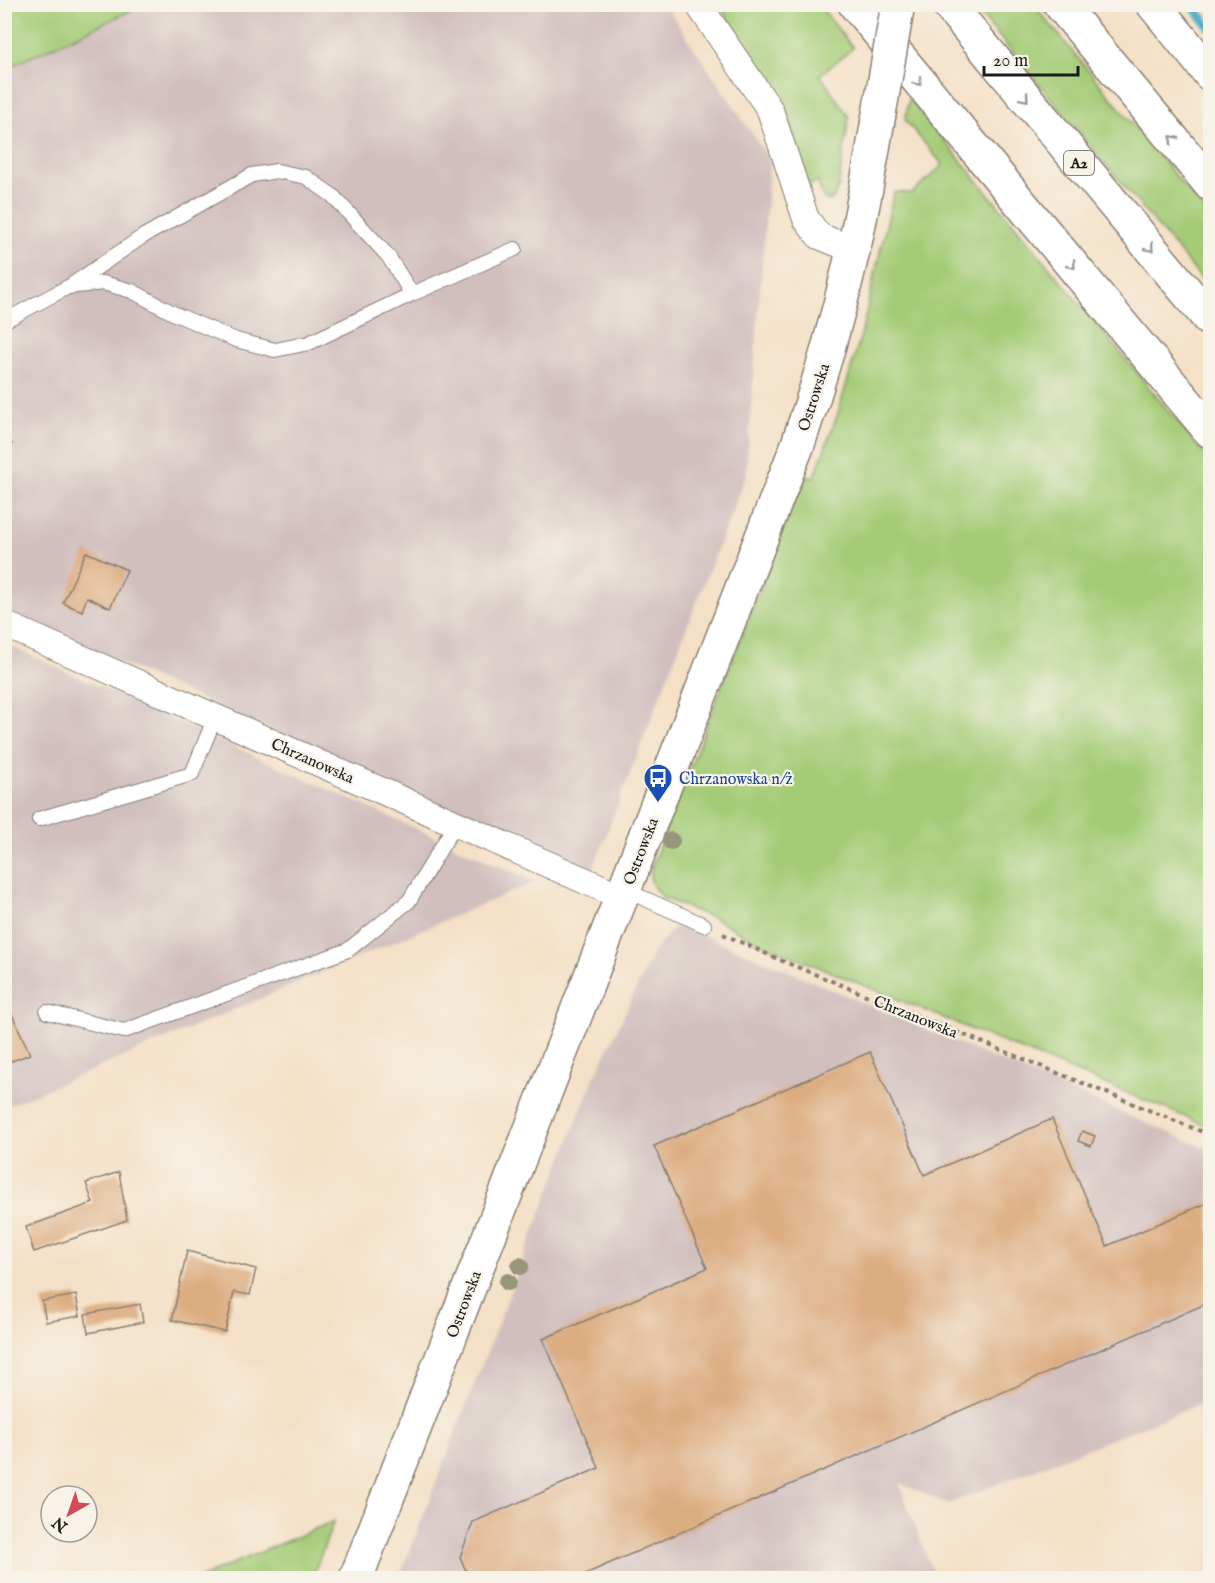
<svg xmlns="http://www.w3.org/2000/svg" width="1215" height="1583" font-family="'IM FELL English',serif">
  <rect width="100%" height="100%" fill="#f7f3e8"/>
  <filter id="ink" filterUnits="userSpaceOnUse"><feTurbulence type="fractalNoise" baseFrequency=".0167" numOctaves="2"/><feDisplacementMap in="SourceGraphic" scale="12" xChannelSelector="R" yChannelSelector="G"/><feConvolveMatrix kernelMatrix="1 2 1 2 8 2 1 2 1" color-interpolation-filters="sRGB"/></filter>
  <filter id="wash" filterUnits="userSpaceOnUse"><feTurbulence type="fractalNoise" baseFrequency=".008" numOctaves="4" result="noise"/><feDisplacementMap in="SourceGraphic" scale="24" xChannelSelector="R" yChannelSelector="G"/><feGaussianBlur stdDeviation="1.35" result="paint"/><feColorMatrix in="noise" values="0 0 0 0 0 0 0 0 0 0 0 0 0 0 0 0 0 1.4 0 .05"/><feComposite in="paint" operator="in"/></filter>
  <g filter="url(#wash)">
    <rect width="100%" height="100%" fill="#f4e0c6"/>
    <!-- industrial -->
    <path fill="#d1bfbe" d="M 143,5 L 665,5 L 770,160 L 746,475 L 591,874 L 5,611 L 4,69 Z
      M 5,644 L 535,882 L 5,1107 Z
      M 677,924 L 1210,1150 L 1210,1400 L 948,1504 L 899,1483 L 935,1578 L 399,1578 L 590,1087 L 654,951 Z"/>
    <!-- green -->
    <path fill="#a4cc77" stroke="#60744a" stroke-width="1.5" d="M 5,4 L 143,4 L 143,5 L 5,69 Z
      M 719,5 L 819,5 L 853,48 L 820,75 L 849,117 L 838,188 L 833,199 L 828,201 L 823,197 L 818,182 L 807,186 L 789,117 Z
      M 973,5 L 1034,5 L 1210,217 L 1210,289 Z
      M 909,98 L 1210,461 L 1210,1127 L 758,942 L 716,919 L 663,898 L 654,888 L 650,878 L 652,865 L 799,489 L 807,476 L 814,478 L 838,413 L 861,335 L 894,192 L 912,193 L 943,165 L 905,120 Z
      M 334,1521 L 312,1578 L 199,1578 Z"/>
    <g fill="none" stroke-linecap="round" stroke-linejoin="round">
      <!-- stream -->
      <path stroke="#44abc4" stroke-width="9" d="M 1191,4 L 1210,28"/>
    </g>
    <g id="blocks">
      <!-- building -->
      <path fill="#ddad82" d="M 4,436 L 12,444 L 4,450 Z
        M 86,552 L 127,570 L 110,608 L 87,597 L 82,611 L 63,603 Z
        M 4,997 L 30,1054 L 4,1064 Z
        M 870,1052 L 924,1175 L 1052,1119 L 1107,1246 L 1209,1202 L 1210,1302 L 576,1578 L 469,1578 L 460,1557 L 473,1522 L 599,1468 L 543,1339 L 707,1268 L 654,1146 Z
        M 1082,1131 L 1095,1136 L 1091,1146 L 1078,1141 Z
        M 119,1172 L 127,1220 L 34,1252 L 26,1227 L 93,1203 L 86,1183 Z
        M 187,1251 L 256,1269 L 250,1295 L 234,1292 L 225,1332 L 172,1320 Z
        M 76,1295 L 80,1316 L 46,1322 L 42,1301 Z
        M 140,1304 L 143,1322 L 88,1333 L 85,1314 Z"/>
    </g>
  </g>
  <g filter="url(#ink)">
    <use href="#blocks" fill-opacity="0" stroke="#887e71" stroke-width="1.5"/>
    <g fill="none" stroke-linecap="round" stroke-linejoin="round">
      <!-- lane casing -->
      <g stroke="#887e71" stroke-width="16">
        <path id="lane" d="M 70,286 L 142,237 L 252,175 L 277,171 L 306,177 L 333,196 L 388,256 L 412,294
          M 4,321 L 68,287 L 103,283 L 132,291 L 175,314 L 236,340 L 275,350 L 309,343 L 412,294 L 515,249
          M 39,819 L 192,774 L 215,717
          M 625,890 L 704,925
          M 47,1012 L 124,1031 L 348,950 L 409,901 L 456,823"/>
      </g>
      <!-- street casing -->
      <g stroke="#887e71" stroke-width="28">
        <path id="street" d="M 698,4 L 770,110 L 806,219 L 819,236 L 854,250
          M 4,624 L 622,897"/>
      </g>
      <!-- secondary casing -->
      <g stroke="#887e71" stroke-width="36">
        <path id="secondary" d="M 356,1578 L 798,444 C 820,381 838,317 853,251 C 865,202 872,152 881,103"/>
      </g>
      <!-- highway casing -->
      <g stroke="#887e71" stroke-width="36">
        <path id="highway" d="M 855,4 L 1210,431
          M 948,4 L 1210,320
          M 1060,4 L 1210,184
          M 1153,4 L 1210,74"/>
      </g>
      <!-- path -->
      <path stroke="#887e71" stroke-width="4" stroke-dasharray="4.5 4.5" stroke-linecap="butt" d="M 723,934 L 780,960 L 1210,1135"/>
      <!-- lane -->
      <use href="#lane" stroke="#fff" stroke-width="14"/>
      <!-- street -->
      <use href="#street" stroke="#fff" stroke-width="26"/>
      <!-- secondary -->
      <use href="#secondary" stroke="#fff" stroke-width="33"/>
      <!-- highway -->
      <use href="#highway" stroke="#fff" stroke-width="33"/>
      <!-- secondary-bridge casing -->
      <g stroke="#887e71" stroke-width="36" stroke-linecap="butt">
        <path id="secondary-bridge" d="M 881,103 L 898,4"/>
      </g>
      <!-- secondary-bridge -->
      <use href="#secondary-bridge" stroke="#fff" stroke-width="33"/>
    </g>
    <!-- trees -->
    <g fill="#98967a">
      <circle cx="671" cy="841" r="9"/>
      <circle cx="520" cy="1266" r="9"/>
      <circle cx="508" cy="1282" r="9"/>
    </g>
    <!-- one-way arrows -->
    <defs><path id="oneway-chevron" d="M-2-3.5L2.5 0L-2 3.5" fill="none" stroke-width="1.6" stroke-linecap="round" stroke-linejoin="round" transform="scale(1.5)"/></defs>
    <g stroke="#999">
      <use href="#oneway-chevron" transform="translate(918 82) rotate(50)"/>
      <use href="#oneway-chevron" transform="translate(1025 98) rotate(50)"/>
      <use href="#oneway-chevron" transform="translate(1173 139) rotate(-130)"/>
      <use href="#oneway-chevron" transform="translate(1150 248) rotate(50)"/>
      <use href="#oneway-chevron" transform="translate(1072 265) rotate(50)"/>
    </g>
  </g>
  <!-- icons -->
  <defs>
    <g id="bus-pin" transform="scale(1.5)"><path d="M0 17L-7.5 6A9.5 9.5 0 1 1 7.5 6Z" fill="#1a4fb4" stroke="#f7f3e8"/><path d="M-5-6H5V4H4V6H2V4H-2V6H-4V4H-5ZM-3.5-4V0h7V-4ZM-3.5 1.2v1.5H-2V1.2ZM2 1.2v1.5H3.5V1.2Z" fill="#fff"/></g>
  </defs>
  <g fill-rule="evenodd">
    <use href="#bus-pin" x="658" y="778"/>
  </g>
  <g text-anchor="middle" stroke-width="4.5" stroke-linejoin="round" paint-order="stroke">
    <!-- shield labels -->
    <rect fill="#f7f3e8" stroke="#5e5c59" stroke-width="1.5" x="1064" y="151" width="30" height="24" rx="4.5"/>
    <g font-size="15" font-weight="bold" fill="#1c1c1c">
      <text x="1079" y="168">A2</text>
    </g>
    <!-- street labels -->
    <g font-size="16" fill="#1c1c1c" stroke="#f7f3e8">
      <text transform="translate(813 397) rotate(-72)" y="6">Ostrowska</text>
      <text transform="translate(313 760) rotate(24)" y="6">Chrzanowska</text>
      <text transform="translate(640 851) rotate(-69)" y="6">Ostrowska</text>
      <text transform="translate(916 1016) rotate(22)" y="6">Chrzanowska</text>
      <text transform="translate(463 1304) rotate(-69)" y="6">Ostrowska</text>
    </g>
    <!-- transit labels -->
    <g font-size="16" fill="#164399" stroke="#f7f3e8" text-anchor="start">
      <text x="679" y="784">Chrzanowska n/ż</text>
    </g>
  </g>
  <!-- margin -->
  <rect width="1215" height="1583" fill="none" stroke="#f7f3e8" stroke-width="24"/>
  <!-- north arrow -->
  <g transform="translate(69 1514) rotate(220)"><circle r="28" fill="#f7f3e8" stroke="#9f9d96" stroke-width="1.5"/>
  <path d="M0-4.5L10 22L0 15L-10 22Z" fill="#d1495b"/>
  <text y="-9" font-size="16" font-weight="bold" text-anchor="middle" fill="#1c1c1c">N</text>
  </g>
  <!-- scale -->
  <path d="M984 66v9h94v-9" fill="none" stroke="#1c1c1c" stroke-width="3"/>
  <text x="993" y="66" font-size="18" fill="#1c1c1c" stroke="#f7f3e8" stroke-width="4.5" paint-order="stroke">20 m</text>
</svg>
